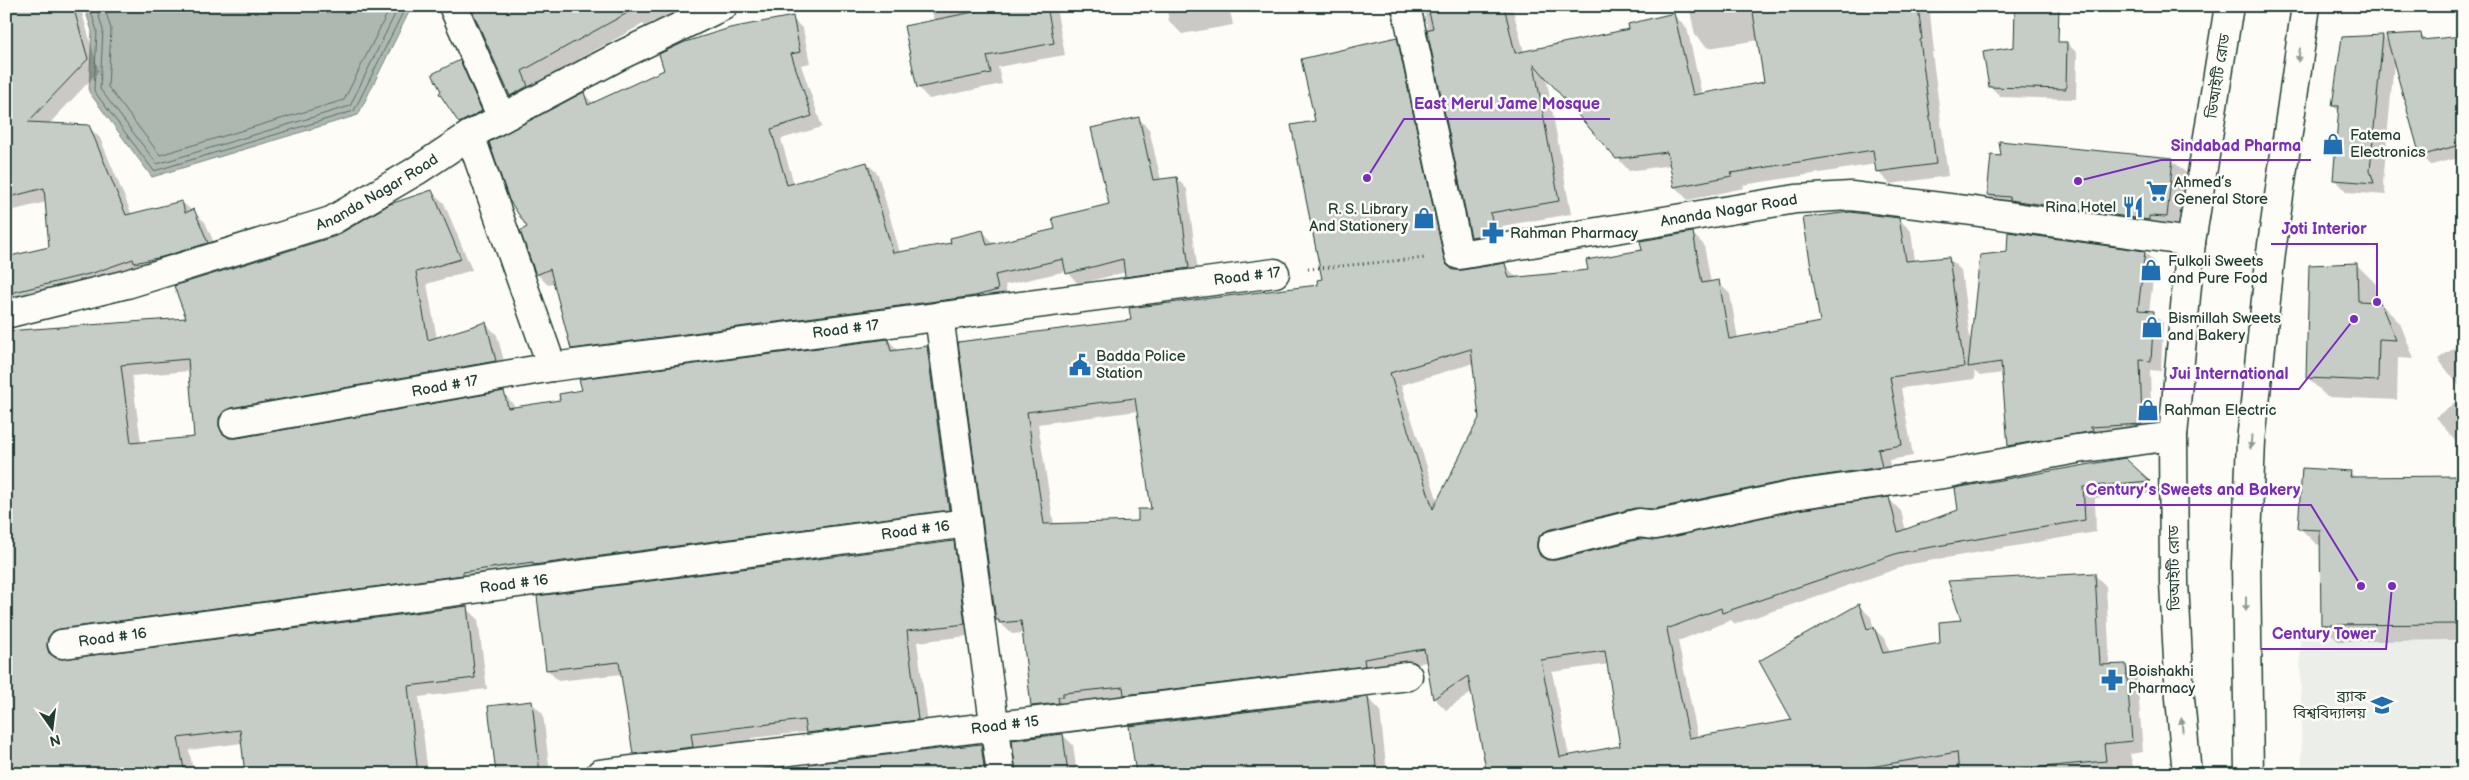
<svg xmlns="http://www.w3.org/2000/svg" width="2469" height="780" font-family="'Balsamiq Sans','Noto Sans Bengali',sans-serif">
  <rect width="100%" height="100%" fill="#fdfcf7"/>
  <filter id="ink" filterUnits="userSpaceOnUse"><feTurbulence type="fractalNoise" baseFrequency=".02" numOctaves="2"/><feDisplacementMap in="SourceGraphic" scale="10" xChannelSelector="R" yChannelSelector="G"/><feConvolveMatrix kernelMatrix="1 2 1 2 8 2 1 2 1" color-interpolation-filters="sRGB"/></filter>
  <g filter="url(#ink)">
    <!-- built -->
    <path fill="#eceee9" d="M 2300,637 L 2463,641 L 2463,774 L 2302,774 Z"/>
    <!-- water -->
    <path fill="#aeb8b1" stroke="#75877f" d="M 84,6 L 412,6 L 358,115 L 152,177 L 89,92 L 92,31 Z"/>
    <!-- shadow -->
    <path fill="#0003" fill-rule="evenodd" d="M 6,6 L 80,6 L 99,71 L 49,124 L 88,126 L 100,138 L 132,215 L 182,202 L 205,222 L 219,254 L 6,309 L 6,258 L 50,248 L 47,202 L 6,212 Z
      M 479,6 L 702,6 L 662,29 L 654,21 L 645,26 L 643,24 L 579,59 L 586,72 L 524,109 L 511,96 Z
      M 931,6 L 1061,6 L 1062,12 L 1057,13 L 1065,55 L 998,67 L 1002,84 L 929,99 L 918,87 L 934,21 Z
      M 1166,6 L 1229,6 L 1233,25 L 1182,34 L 1169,21 Z
      M 1423,6 L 1512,6 L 1524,52 L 1630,30 L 1674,15 L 1687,28 L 1702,95 L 1766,83 L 1759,40 L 1708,48 L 1695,35 L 1689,6 L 2062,6 L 2062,11 L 1930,13 L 1934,52 L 1932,52 L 1948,176 L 1890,184 L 1877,171 L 1876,164 L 1743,185 L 1744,188 L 1688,200 L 1675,187 L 1671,165 L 1629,171 L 1546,76 L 1571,214 L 1502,226 L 1508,245 L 1485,249 L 1472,237 Z
      M 792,18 L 803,29 L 810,63 L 801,65 L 822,127 L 781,139 L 794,184 L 867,163 L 878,174 L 900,253 L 952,244 L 983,231 L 994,245 L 1057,230 L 1110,205 L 1138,118 L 1149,129 L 1161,180 L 1176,178 L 1187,189 L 1199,279 L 1137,287 L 1126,276 L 1126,272 L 1078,284 L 1067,271 L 1005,285 L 1009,301 L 583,359 L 572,348 L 555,282 L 548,285 L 537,274 L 529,227 L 584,94 L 594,104 Z
      M 2421,35 L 2427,41 L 2463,37 L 2463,171 L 2459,158 L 2431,165 L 2421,155 L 2394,62 L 2383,183 L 2386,195 L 2347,192 L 2334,179 L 2340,112 L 2333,106 L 2383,36 L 2389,43 Z
      M 1396,38 L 1408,50 L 1455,271 L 1505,265 L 1517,278 L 1590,271 L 1692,233 L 1704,245 L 1711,283 L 1718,282 L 1730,294 L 1738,339 L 1822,323 L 1899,219 L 1911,231 L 1915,261 L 1949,259 L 1961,270 L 1971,346 L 2145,252 L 2155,263 L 2149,312 L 2153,313 L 2163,323 L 2161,371 L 2150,370 L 2152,434 L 2019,456 L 2009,446 L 2003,373 L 1980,376 L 1974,371 L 1975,379 L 1901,388 L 1913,456 L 1889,460 L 1893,478 L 1548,554 L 1548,561 L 1556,561 L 1889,499 L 1901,511 L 1906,531 L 2124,460 L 2160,493 L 2095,498 L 2096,532 L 1911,564 L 1735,624 L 1731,620 L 1678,641 L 1698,738 L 1794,720 L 1859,606 L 1871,617 L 1874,629 L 1886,640 L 1890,653 L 1942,644 L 1963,622 L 2094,574 L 2106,586 L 2110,666 L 2125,665 L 2137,677 L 2143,752 L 2130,754 L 2135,774 L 1451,774 L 1488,768 L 1473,692 L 1446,710 L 1434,698 L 1427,662 L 1044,717 L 1032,705 L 1024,633 L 1012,634 L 997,620 L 960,343 L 1132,321 L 1319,286 L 1323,280 L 1317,122 ZM 1474,363 L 1481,418 L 1438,502 L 1401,385 ZM 1138,411 L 1153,510 L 1140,522 L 1054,525 L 1038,424 ZM 1609,664 L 1622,747 L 1569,756 L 1552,672 Z
      M 2067,43 L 2077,53 L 2076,99 L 2001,97 L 1991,87 Z
      M 459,61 L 470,72 L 492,122 L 471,133 L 460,123 L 441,93 Z
      M 2172,160 L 2186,173 L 2180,230 L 2001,208 L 1988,195 Z
      M 432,192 L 444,203 L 472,270 L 427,284 L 437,339 L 485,323 L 497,335 L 507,372 L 230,430 L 230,439 L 504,393 L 516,408 L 888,340 L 899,351 L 927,348 L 939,359 L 960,521 L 59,651 L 58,660 L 64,661 L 466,607 L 478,619 L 487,689 L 419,697 L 428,774 L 246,774 L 242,743 L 189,750 L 194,774 L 6,774 L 6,332 L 188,319 L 336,237 ZM 190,371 L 195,438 L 141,443 L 132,376 Z
      M 2356,264 L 2376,284 L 2376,303 L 2380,303 L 2400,323 L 2414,359 L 2398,358 L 2397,400 L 2327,397 L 2308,378 Z
      M 2463,342 L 2463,391 L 2438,359 Z
      M 2463,396 L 2463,451 L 2436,417 Z
      M 2350,472 L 2356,478 L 2463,477 L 2463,640 L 2338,641 L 2322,625 L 2321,545 L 2316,544 L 2300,528 Z
      M 953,542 L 964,553 L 976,635 L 917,642 L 929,731 L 818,744 L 806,732 L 751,738 L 753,752 L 645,765 L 634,754 L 622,674 L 558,681 L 547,669 Z
      M 1368,698 L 1380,710 L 1387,774 L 1137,774 Z
      M 531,702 L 543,714 L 550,774 L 497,774 Z
      M 1063,735 L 1073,745 L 1077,774 L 1016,774 Z
      M 981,745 L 991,755 L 994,774 L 811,774 Z"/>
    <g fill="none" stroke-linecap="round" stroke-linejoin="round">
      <!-- shore -->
      <path stroke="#586e66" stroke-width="1" d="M 89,6 L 97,31 L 94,91 L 154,171 L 354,111 L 406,6
        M 96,6 L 103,30 L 100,89 L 157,164 L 350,106 L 399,6
        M 104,6 L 111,29 L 108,87 L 160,155 L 344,100 L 391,6"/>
    </g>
    <!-- building -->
    <path fill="#c6cdc7" stroke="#1f3d34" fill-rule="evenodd" d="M 6,6 L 73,6 L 88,59 L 28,122 L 89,125 L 126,215 L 182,201 L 185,213 L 194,209 L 208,243 L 162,257 L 134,263 L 133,259 L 93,273 L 6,294 L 6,257 L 49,247 L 44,188 L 6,198 Z
      M 470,6 L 640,6 L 522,71 L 528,86 L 510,96 Z
      M 1003,6 L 1047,6 L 1054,43 L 987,56 L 991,73 L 917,88 L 904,26 Z
      M 1451,6 L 1504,6 L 1515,53 L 1629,29 L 1628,24 L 1674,13 L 1693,95 L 1764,82 L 1752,6 L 1918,6 L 1922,39 L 1920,40 L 1936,164 L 1876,172 L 1873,150 L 1731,173 L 1732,176 L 1674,187 L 1667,152 L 1616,159 L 1534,64 L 1559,201 L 1490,213 L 1496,233 L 1471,237 L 1427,30 L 1433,28 L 1429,12 Z
      M 2015,6 L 2059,6 L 2058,42 L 2067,42 L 2066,89 L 1989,87 L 1983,52 L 2014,47 Z
      M 793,16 L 800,52 L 791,54 L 812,116 L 771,129 L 787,185 L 867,162 L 893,253 L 951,243 L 950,238 L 983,230 L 987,245 L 1055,229 L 1052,218 L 1109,204 L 1091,128 L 1139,117 L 1153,180 L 1177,177 L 1189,268 L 1125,277 L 1123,259 L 1066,274 L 1063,259 L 995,275 L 998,290 L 975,296 L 571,349 L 550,269 L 536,275 L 520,231 L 527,227 L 509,200 L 489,142 L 584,92 L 588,105 L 664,70 L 659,54 L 685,42 L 730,28 Z
      M 2421,33 L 2422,40 L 2463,36 L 2463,144 L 2420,156 L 2386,35 Z
      M 2383,35 L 2370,170 L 2374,183 L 2333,180 L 2339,106 L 2332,106 L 2342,37 Z
      M 1397,37 L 1444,258 L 1447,265 L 1453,270 L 1462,270 L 1505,263 L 1509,278 L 1588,270 L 1586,260 L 1642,250 L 1640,241 L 1693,232 L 1702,283 L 1719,280 L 1729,339 L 1820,322 L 1803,218 L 1850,212 L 1899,218 L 1906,261 L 1949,257 L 1964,367 L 1890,377 L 1902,445 L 1878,449 L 1882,467 L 1791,480 L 1654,509 L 1635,508 L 1548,530 L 1541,534 L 1537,541 L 1537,548 L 1540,556 L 1547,560 L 1556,560 L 1640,539 L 1658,540 L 1797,510 L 1889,497 L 1898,532 L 1958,510 L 1955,488 L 2125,458 L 2150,481 L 2083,487 L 2085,520 L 1898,553 L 1722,613 L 1721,608 L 1667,629 L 1689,738 L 1792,720 L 1759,661 L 1859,604 L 1867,629 L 1874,627 L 1883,653 L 1940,643 L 1939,622 L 1961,620 L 1948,581 L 2095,573 L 2100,665 L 2126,664 L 2132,741 L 2104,744 L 2106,761 L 1969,774 L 1959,774 L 1957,752 L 1830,774 L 1487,774 L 1468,676 L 1433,699 L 1424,649 L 1364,659 L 1365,666 L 1124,695 L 1123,687 L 1063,693 L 1063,697 L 1058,697 L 1059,703 L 1031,706 L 1021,621 L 999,623 L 999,620 L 996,620 L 958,342 L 1131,320 L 1129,308 L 1318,285 L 1317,280 L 1322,279 L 1291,125 L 1315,121 L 1301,59 ZM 1471,349 L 1479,418 L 1433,509 L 1390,373 ZM 1135,398 L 1151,509 L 1138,509 L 1138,521 L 1044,524 L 1027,412 ZM 1605,651 L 1620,746 L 1560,757 L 1541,660 Z
      M 460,60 L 482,111 L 459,123 L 439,93 L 441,91 L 432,74 Z
      M 1999,141 L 2173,158 L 2167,217 L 2149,216 L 2149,220 L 2010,200 L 2010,197 L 1987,195 L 1991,155 L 2001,156 Z
      M 432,190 L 461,259 L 416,272 L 428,340 L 486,322 L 496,361 L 231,408 L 224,411 L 219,418 L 219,426 L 222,433 L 229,438 L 237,438 L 504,391 L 508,408 L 560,400 L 559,394 L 582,390 L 579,379 L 888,339 L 891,351 L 927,346 L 949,510 L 533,565 L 533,562 L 463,572 L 463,575 L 59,629 L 53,631 L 48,638 L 47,647 L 49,653 L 56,658 L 64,659 L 467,606 L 475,678 L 408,686 L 418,774 L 245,774 L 240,730 L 178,738 L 185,774 L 6,774 L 6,331 L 186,318 L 174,286 L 336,236 L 390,204 ZM 188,359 L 194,437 L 131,443 L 121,365 Z
      M 2008,232 L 2145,251 L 2138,310 L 2154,311 L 2151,361 L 2140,360 L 2142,424 L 2090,427 L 2094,431 L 2008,446 L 2001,362 L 1968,367 L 1980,255 L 2007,252 Z
      M 2357,263 L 2358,301 L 2380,302 L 2396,340 L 2379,339 L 2378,381 L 2306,378 L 2309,265 Z
      M 2302,468 L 2351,471 L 2350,477 L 2463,476 L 2463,624 L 2321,625 L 2320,530 L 2298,529 Z
      M 954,541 L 965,624 L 907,631 L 918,720 L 806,733 L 804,720 L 691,733 L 693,747 L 633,754 L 619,662 L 546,670 L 537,596 Z
      M 1368,697 L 1377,774 L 1136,774 L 1129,726 Z
      M 532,701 L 540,774 L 496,774 L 488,706 Z
      M 1063,734 L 1068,774 L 1016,774 L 1012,740 Z
      M 981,744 L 985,774 L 810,774 L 809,764 Z"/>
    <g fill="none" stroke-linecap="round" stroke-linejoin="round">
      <!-- street casing -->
      <g stroke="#1f3d34" stroke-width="31">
        <g id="street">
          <path d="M 453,6 L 502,118"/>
          <path id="s1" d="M 1406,6 L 1459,255 L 1796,199 L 1851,196 L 1973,211 L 2191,242"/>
          <path d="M 470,135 L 552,367"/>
          <path id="s2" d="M 6,314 L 127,284 L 331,221 L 416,171 L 470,135 L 619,56 L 723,6"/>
          <path d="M 939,316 L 1001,774"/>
          <path id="s3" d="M 234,423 L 552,367 L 1275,273"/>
          <path d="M 1552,545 L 1639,523 L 1655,525 L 1794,495 L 1944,474 L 2077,449 L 2173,436"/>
          <path id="s4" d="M 62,644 L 967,523"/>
          <path id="s5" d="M 600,774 L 1408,676"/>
        </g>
      </g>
      <!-- primary casing -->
      <g stroke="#1f3d34" stroke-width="31">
        <path id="primary" d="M 2187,774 L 2180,698 L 2174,582 L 2173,436 L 2191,242 L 2229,6
          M 2249,774 L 2246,564 L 2251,441 L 2271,252 L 2306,6"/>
      </g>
      <!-- path -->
      <path stroke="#1f3d34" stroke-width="3" stroke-dasharray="1 4" stroke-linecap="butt" d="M 1308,269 L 1426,258"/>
      <!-- street -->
      <use href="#street" stroke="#fdfcf7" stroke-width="28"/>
      <!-- primary -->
      <use href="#primary" stroke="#fdfcf7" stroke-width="28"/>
    </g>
    <!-- one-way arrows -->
    <defs><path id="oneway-solid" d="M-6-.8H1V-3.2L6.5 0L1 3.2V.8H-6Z" transform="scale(1.25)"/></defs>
    <g fill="#8e9c96">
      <use href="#oneway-solid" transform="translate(2299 55) rotate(98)"/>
      <use href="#oneway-solid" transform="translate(2251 442) rotate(94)"/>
      <use href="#oneway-solid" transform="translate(2246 604) rotate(90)"/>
      <use href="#oneway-solid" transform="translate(2182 725) rotate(-95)"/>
    </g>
  </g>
  <!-- icons -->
  <defs>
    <g id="shop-bare" transform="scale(1.725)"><path d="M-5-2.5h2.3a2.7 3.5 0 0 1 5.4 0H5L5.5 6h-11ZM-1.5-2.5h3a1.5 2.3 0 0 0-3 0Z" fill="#1f6fb2" stroke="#fdfcf7" stroke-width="2.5" paint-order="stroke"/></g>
    <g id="supermarket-bare" transform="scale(1.725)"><path d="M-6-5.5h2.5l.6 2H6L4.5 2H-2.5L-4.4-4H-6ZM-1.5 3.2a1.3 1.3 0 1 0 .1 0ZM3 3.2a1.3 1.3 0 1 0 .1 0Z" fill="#1f6fb2" stroke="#fdfcf7" stroke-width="2.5" paint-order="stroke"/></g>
    <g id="restaurant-bare" transform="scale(1.725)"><path d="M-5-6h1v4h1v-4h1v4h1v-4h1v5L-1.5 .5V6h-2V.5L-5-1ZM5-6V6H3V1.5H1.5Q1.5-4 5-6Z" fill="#1f6fb2" stroke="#fdfcf7" stroke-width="2.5" paint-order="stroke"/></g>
    <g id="pharmacy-bare" transform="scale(1.725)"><path d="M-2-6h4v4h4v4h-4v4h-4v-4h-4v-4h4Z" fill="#1f6fb2" stroke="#fdfcf7" stroke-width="2.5" paint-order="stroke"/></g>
    <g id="civic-bare" transform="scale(1.725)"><path d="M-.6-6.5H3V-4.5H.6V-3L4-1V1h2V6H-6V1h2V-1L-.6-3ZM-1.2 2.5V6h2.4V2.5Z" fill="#1f6fb2" stroke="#fdfcf7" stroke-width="2.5" paint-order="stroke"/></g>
    <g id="university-bare" transform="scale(1.725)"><path d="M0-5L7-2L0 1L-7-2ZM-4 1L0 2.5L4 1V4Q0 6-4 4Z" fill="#1f6fb2" stroke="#fdfcf7" stroke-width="2.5" paint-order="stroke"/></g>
  </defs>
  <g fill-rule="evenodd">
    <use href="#shop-bare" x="2333" y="144"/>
    <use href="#supermarket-bare" x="2157" y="191"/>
    <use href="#restaurant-bare" x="2133" y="207"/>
    <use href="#shop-bare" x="1424" y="218"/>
    <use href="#pharmacy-bare" x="1493" y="233"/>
    <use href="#shop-bare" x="2151" y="270"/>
    <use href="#shop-bare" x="2152" y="327"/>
    <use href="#civic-bare" x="1080" y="365"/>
    <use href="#shop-bare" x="2148" y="410"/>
    <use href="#pharmacy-bare" x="2112" y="680"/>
    <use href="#university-bare" x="2382" y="705"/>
  </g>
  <g text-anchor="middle" stroke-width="5" stroke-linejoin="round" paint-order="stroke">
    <!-- street labels -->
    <g font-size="15" fill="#1f3d34" stroke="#fdfcf7">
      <text transform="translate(2218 76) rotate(-81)" y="5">ডিআইটি রোড</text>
      <text dy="5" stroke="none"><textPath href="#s2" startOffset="392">Ananda Nagar Road</textPath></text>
      <text dy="5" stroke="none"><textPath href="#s1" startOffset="528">Ananda Nagar Road</textPath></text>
      <text transform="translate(1247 276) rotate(-7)" y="5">Road # 17</text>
      <text dy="5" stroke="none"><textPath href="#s3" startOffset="619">Road # 17</textPath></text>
      <text dy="5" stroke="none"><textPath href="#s3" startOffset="214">Road # 17</textPath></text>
      <text dy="5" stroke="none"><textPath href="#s4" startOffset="861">Road # 16</textPath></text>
      <text transform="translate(2174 568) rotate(-91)" y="5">ডিআইটি রোড</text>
      <text dy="5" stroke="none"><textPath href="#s4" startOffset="456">Road # 16</textPath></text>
      <text dy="5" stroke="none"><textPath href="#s4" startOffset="51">Road # 16</textPath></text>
      <text dy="5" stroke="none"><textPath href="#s5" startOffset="408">Road # 15</textPath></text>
    </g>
    <!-- poi labels -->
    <g font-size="15" fill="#1f3d34" stroke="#fdfcf7" text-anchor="start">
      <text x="2350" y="140">Fatema<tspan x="2350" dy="17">Electronics</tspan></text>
      <text x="2174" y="187">Ahmed’s<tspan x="2174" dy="17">General Store</tspan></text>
      <text x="2116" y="212" text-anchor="end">Rina Hotel</text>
      <text x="1408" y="214" text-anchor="end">R. S. Library<tspan x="1408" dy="17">And Stationery</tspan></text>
      <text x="1510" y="238">Rahman Pharmacy</text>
      <text x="2168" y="266">Fulkoli Sweets<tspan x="2168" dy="17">and Pure Food</tspan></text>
      <text x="2168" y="323">Bismillah Sweets<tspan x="2168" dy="17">and Bakery</tspan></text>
      <text x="1096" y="361">Badda Police<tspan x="1096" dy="17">Station</tspan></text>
      <text x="2164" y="415">Rahman Electric</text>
      <text x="2128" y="676">Boishakhi<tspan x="2128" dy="17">Pharmacy</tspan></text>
      <text x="2366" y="701" text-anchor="end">ব্র্যাক<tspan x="2366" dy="17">বিশ্ববিদ্যালয়</tspan></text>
    </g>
  </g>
  <!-- callouts -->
  <path fill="none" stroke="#7b2cbf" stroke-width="2" d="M1367 178L1404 119H1610M2078 181L2161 160H2311M2377 302L2377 244H2271M2354 319L2299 389H2160M2361 586L2311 505H2076M2392 586L2386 649H2261"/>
  <g fill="#7b2cbf" stroke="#fdfcf7" stroke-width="2">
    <circle cx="1367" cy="178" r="5"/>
    <circle cx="2078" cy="181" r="5"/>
    <circle cx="2377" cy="302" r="5"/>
    <circle cx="2354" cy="319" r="5"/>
    <circle cx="2361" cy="586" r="5"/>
    <circle cx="2392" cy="586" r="5"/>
  </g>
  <g font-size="16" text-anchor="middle" font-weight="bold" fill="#7b2cbf" stroke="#fdfcf7" stroke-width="5" stroke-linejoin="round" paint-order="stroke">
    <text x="1507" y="109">East Merul Jame Mosque</text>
    <text x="2236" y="151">Sindabad Pharma</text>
    <text x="2324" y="234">Joti Interior</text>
    <text x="2229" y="379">Jui International</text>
    <text x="2193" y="495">Century’s Sweets and Bakery</text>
    <text x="2324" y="639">Century Tower</text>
  </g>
  <!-- margin -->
  <rect width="2469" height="780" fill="none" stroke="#fdfcf7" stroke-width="25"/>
  <rect x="12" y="12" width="2444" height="755" fill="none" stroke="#1f3d34" stroke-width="2" filter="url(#ink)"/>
  <!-- north arrow -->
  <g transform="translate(52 728) rotate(166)" stroke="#fdfcf7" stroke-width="4" paint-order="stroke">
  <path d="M0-4L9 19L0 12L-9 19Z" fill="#1f3d34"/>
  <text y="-8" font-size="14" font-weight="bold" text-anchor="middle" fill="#1f3d34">N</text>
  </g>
</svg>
